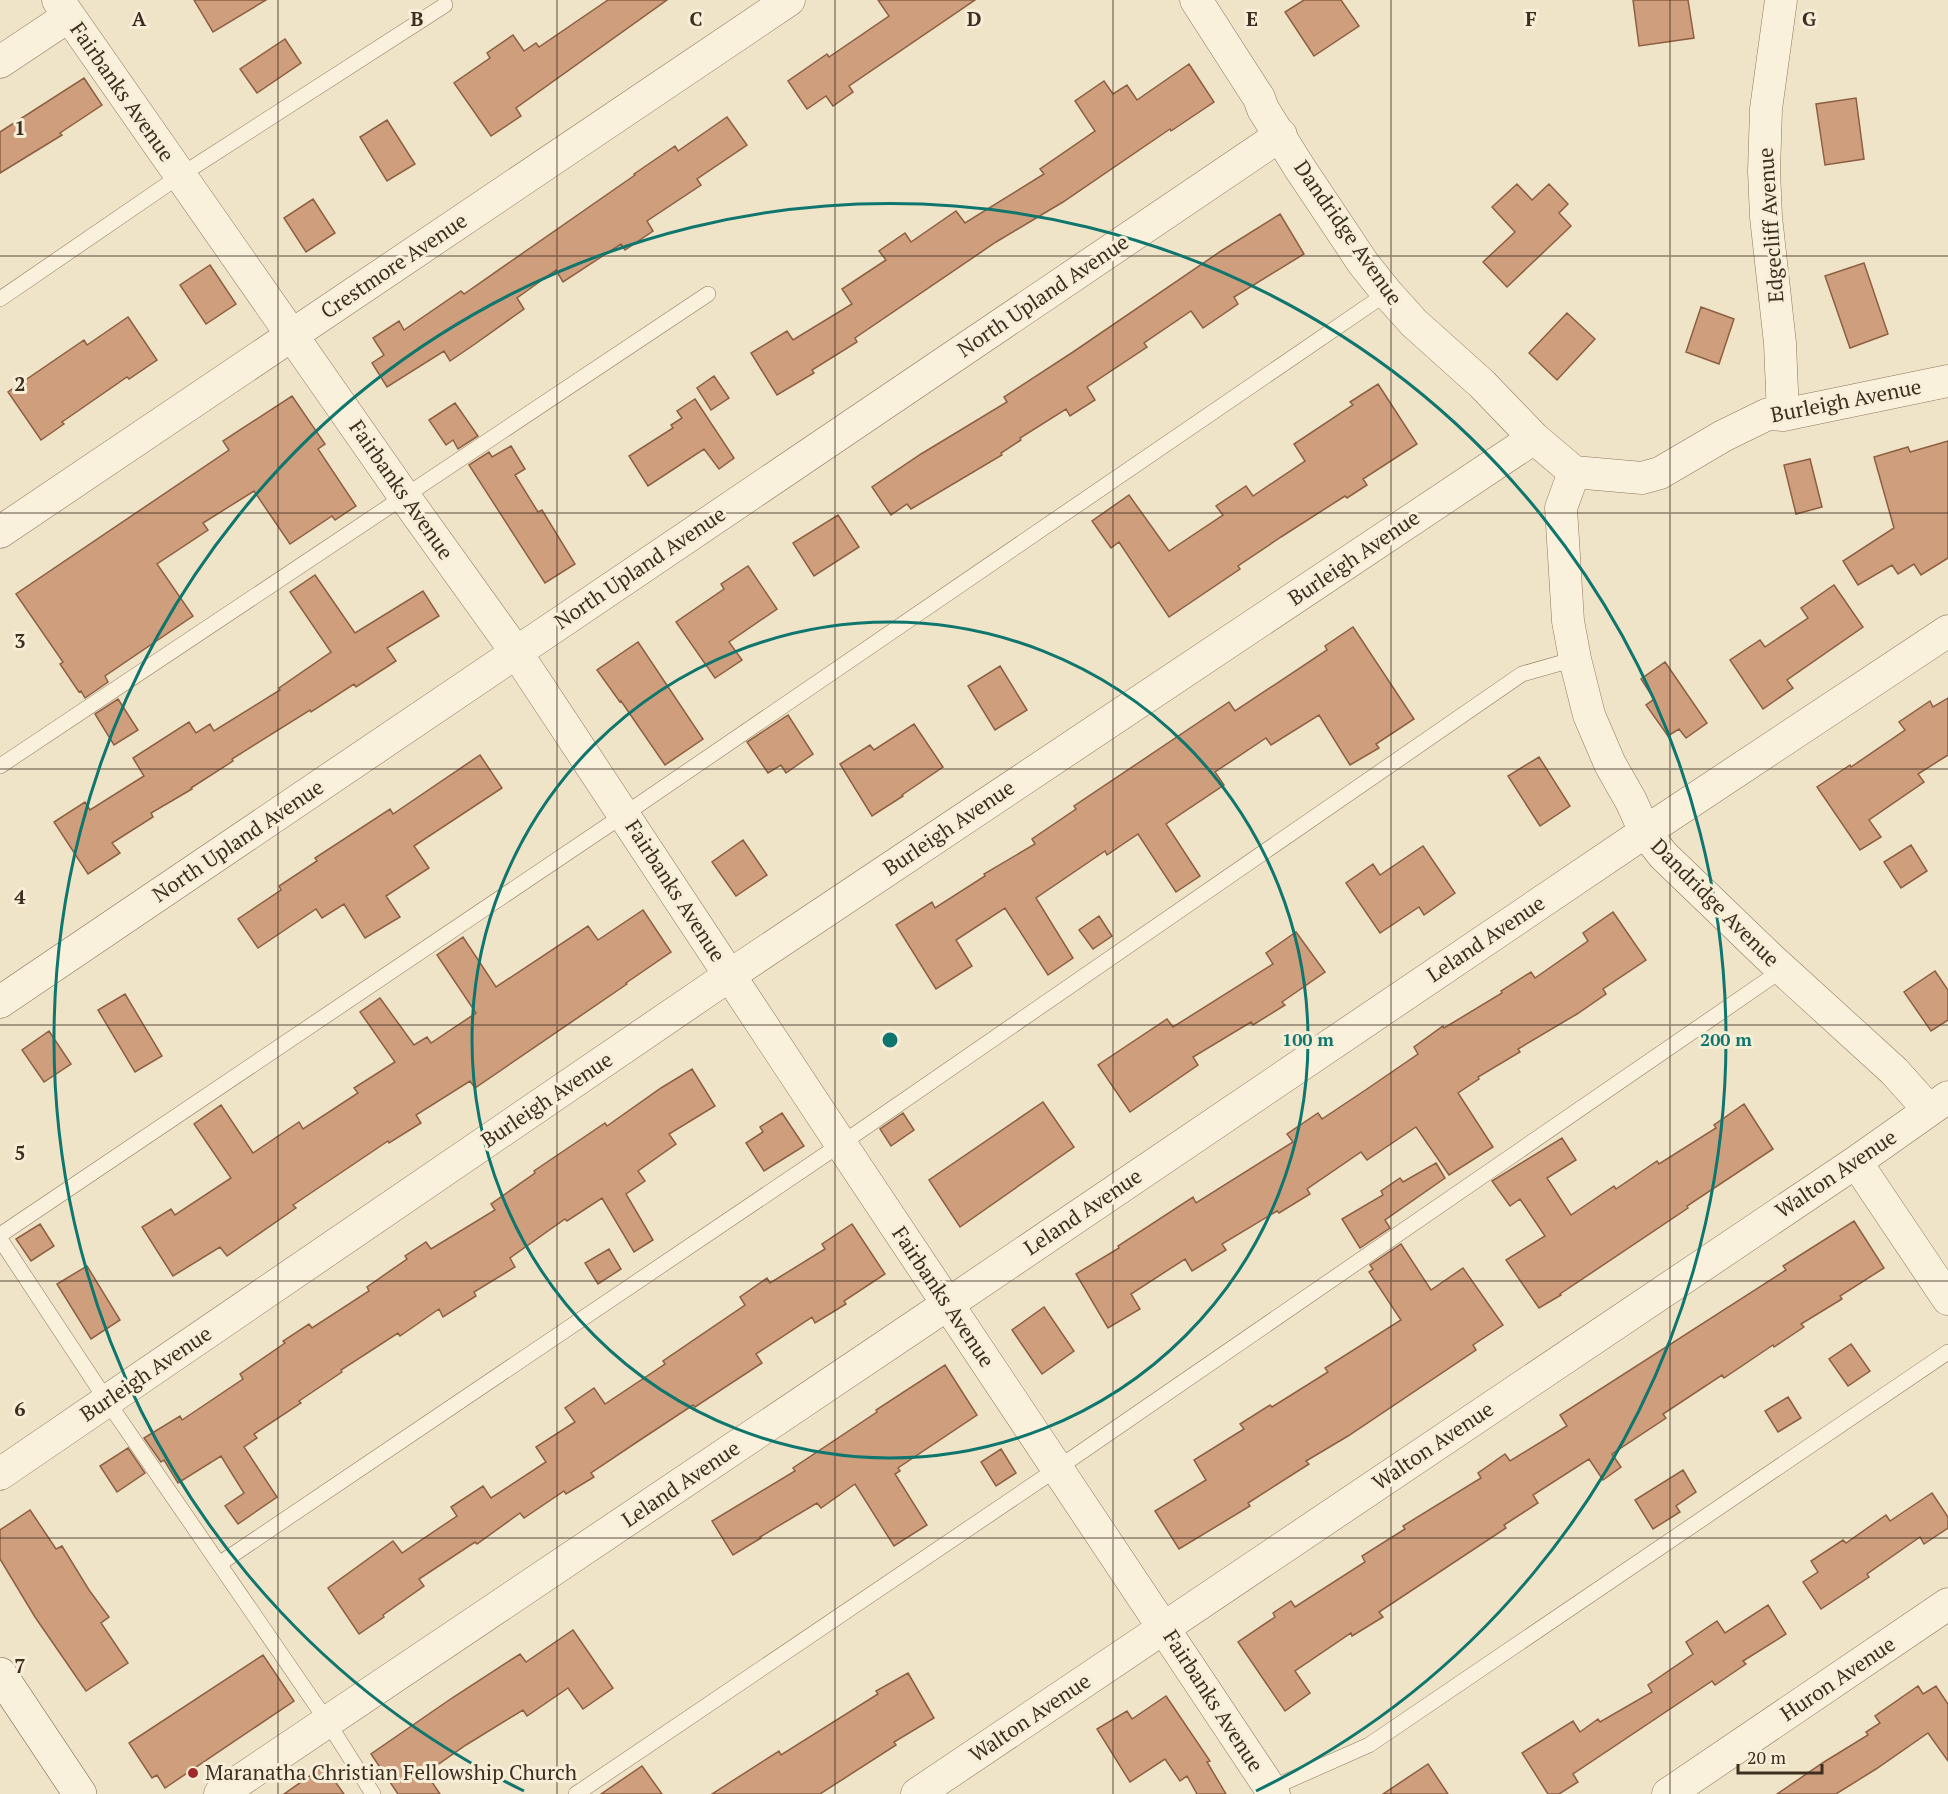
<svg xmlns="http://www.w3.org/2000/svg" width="1948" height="1794" font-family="'PT Serif',serif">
  <rect width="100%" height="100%" fill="#f0e4c8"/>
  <!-- building -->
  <path fill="#cf9f7d" stroke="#8d5f41" stroke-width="1.5" d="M 194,0 L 266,0 L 213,32 Z
    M 608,0 L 667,0 L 516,108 L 521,116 L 491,136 L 454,83 L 490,58 L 487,53 L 513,35 L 524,51 L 536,43 L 539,47 Z
    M 878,0 L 975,0 L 849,86 L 853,92 L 833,106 L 826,96 L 807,109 L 788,81 L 827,54 L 829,57 L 889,16 Z
    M 1304,0 L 1341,0 L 1359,26 L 1314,56 L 1285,12 Z
    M 1633,0 L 1688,0 L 1694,38 L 1639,46 Z
    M 285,39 L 301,63 L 257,93 L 240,69 Z
    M 1189,64 L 1214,102 L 1171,131 L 1170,129 L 1063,202 L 996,242 L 855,338 L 857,342 L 812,370 L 814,373 L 777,395 L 751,353 L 787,331 L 793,340 L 852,304 L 842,289 L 886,260 L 879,251 L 905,233 L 911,242 L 956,211 L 965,223 L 1044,174 L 1040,169 L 1095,131 L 1075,101 L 1104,81 L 1113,94 L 1127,85 L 1137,100 Z
    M 84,78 L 102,105 L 60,133 L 62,135 L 0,173 L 0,132 Z
    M 1856,98 L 1864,159 L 1825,165 L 1816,104 Z
    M 727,117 L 747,145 L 697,179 L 701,185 L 647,221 L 653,231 L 625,250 L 621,244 L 563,282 L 556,270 L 517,298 L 524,309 L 475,344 L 450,361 L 444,351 L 387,387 L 372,363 L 384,355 L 373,338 L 399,321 L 404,330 L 461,291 L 464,294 L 635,175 L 634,174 L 675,146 L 678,151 Z
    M 387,120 L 415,164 L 387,181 L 360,137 Z
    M 1517,184 L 1532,200 L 1549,184 L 1568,204 L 1559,213 L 1571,226 L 1507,287 L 1483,262 L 1515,232 L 1492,207 Z
    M 313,199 L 335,233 L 306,252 L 284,218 Z
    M 1280,214 L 1304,254 L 1234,297 L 1238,304 L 1203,328 L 1191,311 L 1144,343 L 1147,347 L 1087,387 L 1095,400 L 1070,416 L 1066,409 L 1020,438 L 1021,440 L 1001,453 L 1002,455 L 911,509 L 907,504 L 891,515 L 872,487 L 921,454 L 1007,402 L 1004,397 L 1073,352 L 1221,251 Z
    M 1864,263 L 1888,334 L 1850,348 L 1825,276 Z
    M 210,265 L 236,304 L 206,324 L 180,285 Z
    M 1701,307 L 1734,319 L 1719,364 L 1686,352 Z
    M 1567,313 L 1595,339 L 1557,380 L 1529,353 Z
    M 128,317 L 157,360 L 129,379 L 127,377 L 62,422 L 64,424 L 41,440 L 8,392 L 84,340 L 87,345 Z
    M 714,376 L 729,398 L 711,410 L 697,388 Z
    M 1378,384 L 1417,444 L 1363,479 L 1367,485 L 1347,498 L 1345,496 L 1281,537 L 1238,566 L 1240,569 L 1169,617 L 1119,542 L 1111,548 L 1092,521 L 1129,495 L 1169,551 L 1223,515 L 1216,506 L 1246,486 L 1253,496 L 1305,461 L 1294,444 L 1353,405 L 1350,402 Z
    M 292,396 L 325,444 L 318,449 L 356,506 L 335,520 L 332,516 L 290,544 L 254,491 L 203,523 L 208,530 L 157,564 L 193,616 L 105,676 L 108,682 L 85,698 L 81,691 L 79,692 L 60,664 L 63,662 L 16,594 L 229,450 L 223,441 Z
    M 695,399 L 734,458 L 719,469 L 704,449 L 648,486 L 629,456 L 673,428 L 671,425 L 682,418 L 677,411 Z
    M 455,403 L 478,436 L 458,449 L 453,440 L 446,445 L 429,420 Z
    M 1948,441 L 1948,558 L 1921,575 L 1914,564 L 1898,574 L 1892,565 L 1858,585 L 1843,561 L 1894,528 L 1874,457 L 1908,447 L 1910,452 Z
    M 511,446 L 525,469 L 515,475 L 538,512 L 542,510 L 575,564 L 545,583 L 469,465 L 489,452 L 492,457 Z
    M 1810,459 L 1822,507 L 1796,514 L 1784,465 Z
    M 838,515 L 859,547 L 814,576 L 793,543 Z
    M 748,566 L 777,609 L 729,642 L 742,660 L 715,678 L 676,622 L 724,589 L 721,584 Z
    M 315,575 L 355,633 L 423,591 L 439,616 L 387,648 L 396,661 L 356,687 L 354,684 L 311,712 L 310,710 L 232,759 L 233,761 L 191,788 L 192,789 L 151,813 L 153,817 L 112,843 L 120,853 L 88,874 L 54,822 L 85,802 L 90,810 L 144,776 L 133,758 L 189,722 L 196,733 L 210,724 L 214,731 L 280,690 L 279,688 L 331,652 L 290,592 Z
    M 1834,585 L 1863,627 L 1787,680 L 1793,688 L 1763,709 L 1730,660 L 1760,640 L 1765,647 L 1808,618 L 1801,608 Z
    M 1353,627 L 1414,719 L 1376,744 L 1379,748 L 1350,765 L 1319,715 L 1271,745 L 1266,738 L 1215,772 L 1224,785 L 1166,824 L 1200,876 L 1176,892 L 1138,834 L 1107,855 L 1105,851 L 1036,898 L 1073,958 L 1048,975 L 1005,908 L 956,940 L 972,966 L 936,989 L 896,925 L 932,902 L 935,908 L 985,876 L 984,874 L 1035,844 L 1032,839 L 1076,809 L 1074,806 L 1229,702 L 1235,711 L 1327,650 L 1325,646 Z
    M 638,642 L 703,739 L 665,765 L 621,701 L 620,702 L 597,670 Z
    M 1665,662 L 1707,723 L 1686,738 L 1679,729 L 1668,736 L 1646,705 L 1654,699 L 1641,679 Z
    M 1000,666 L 1027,710 L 995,730 L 968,686 Z
    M 1948,698 L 1948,755 L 1918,774 L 1924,782 L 1869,820 L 1881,837 L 1860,850 L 1817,787 L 1850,765 L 1851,767 L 1905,730 L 1899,722 L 1930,701 L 1933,707 Z
    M 118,699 L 138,730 L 114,745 L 95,714 Z
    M 788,715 L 813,754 L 786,773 L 781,765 L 768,773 L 747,742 Z
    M 914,724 L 943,767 L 902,795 L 903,796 L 872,816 L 840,764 L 870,745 L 874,750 Z
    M 480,755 L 502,788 L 414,846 L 429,868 L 386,896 L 400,917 L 365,938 L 344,904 L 322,918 L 316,909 L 258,948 L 238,919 L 281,890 L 279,886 L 317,861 L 315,858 L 390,809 L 393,814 Z
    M 1539,757 L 1570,806 L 1540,826 L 1508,776 Z
    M 743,840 L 767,875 L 736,896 L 712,862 Z
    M 1911,845 L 1927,871 L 1901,888 L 1884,862 Z
    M 1423,846 L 1455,893 L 1424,915 L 1419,907 L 1380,933 L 1346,883 L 1373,864 L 1380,875 Z
    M 643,910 L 671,952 L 626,983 L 627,984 L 475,1088 L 470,1081 L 416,1115 L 421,1123 L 389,1143 L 388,1141 L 293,1205 L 296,1208 L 227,1256 L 220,1247 L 173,1276 L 142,1227 L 171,1209 L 175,1215 L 231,1178 L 194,1124 L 221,1105 L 253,1153 L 299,1122 L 303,1129 L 358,1093 L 354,1088 L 395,1062 L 360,1012 L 380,998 L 414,1045 L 427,1037 L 431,1043 L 476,1013 L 437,955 L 463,937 L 496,987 L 588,926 L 598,940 Z
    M 1613,912 L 1646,960 L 1603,989 L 1606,994 L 1577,1014 L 1518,1049 L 1520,1052 L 1478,1077 L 1479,1079 L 1458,1093 L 1493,1147 L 1449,1175 L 1416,1127 L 1367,1160 L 1361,1152 L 1307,1189 L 1310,1194 L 1279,1213 L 1277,1211 L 1222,1244 L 1226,1250 L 1192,1271 L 1185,1259 L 1131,1294 L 1140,1309 L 1108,1328 L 1076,1274 L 1119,1248 L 1118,1246 L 1193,1197 L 1196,1203 L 1293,1142 L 1287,1134 L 1318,1113 L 1322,1119 L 1367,1089 L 1418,1054 L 1414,1047 L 1443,1026 L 1444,1028 L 1502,993 L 1501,991 L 1531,972 L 1535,978 L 1588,941 L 1583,933 Z
    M 1099,916 L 1112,936 L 1093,949 L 1079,930 Z
    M 1296,932 L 1325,972 L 1282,1002 L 1285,1005 L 1253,1025 L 1251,1022 L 1193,1057 L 1198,1065 L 1130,1112 L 1098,1065 L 1167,1019 L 1173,1027 L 1273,964 L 1266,953 Z
    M 1935,971 L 1948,990 L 1948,1020 L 1931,1031 L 1904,992 Z
    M 125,994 L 162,1056 L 135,1072 L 98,1010 Z
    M 49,1031 L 71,1064 L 44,1082 L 22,1050 Z
    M 692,1069 L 715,1106 L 669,1134 L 676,1144 L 638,1171 L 645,1181 L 626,1194 L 653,1240 L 634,1252 L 602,1198 L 567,1221 L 565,1219 L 510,1258 L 515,1267 L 474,1292 L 476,1296 L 443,1317 L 439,1309 L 400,1336 L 398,1333 L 341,1370 L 342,1372 L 299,1401 L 301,1403 L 254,1434 L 257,1438 L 244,1447 L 277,1497 L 238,1524 L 225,1506 L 244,1493 L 221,1456 L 178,1483 L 164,1460 L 161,1462 L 144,1438 L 180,1416 L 182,1420 L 243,1379 L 240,1374 L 285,1343 L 283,1341 L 309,1324 L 312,1328 L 369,1291 L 367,1287 L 407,1259 L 405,1256 L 426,1242 L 431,1249 L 495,1210 L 491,1204 L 535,1173 L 534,1171 L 605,1123 L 607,1126 L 661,1088 Z
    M 1043,1102 L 1074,1147 L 960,1227 L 929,1180 Z
    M 1744,1104 L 1773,1149 L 1687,1206 L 1688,1208 L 1560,1294 L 1561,1295 L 1539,1308 L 1506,1260 L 1545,1236 L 1520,1199 L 1510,1206 L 1492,1181 L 1562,1138 L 1576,1160 L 1547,1178 L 1571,1215 L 1614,1186 L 1616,1189 L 1657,1161 L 1659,1164 L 1716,1128 L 1714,1125 Z
    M 782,1113 L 804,1146 L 764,1171 L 746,1143 L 763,1132 L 760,1127 Z
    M 903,1113 L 914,1130 L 891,1146 L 880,1129 Z
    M 1436,1163 L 1445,1178 L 1385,1220 L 1390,1228 L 1360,1248 L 1342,1219 L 1383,1195 L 1381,1191 L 1400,1178 L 1403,1182 Z
    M 1854,1221 L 1884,1268 L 1840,1296 L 1842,1299 L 1801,1324 L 1804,1327 L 1774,1347 L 1773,1345 L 1724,1378 L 1722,1375 L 1663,1414 L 1666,1418 L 1612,1454 L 1621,1467 L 1603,1480 L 1589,1459 L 1533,1495 L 1538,1503 L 1504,1525 L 1506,1528 L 1379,1612 L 1383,1617 L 1352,1636 L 1351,1633 L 1295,1671 L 1310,1693 L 1285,1711 L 1238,1642 L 1275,1617 L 1273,1613 L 1291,1601 L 1295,1607 L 1365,1562 L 1362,1556 L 1405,1529 L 1403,1526 L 1481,1478 L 1478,1473 L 1505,1454 L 1510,1461 L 1567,1426 L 1560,1415 L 1786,1270 L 1783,1266 Z
    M 40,1224 L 54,1246 L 31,1261 L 16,1239 Z
    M 852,1224 L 885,1274 L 844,1301 L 846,1304 L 815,1323 L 812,1317 L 756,1354 L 762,1363 L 695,1407 L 693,1405 L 640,1440 L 591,1473 L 594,1477 L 566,1494 L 564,1491 L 524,1518 L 520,1513 L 477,1544 L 475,1542 L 419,1579 L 424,1586 L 383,1615 L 384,1617 L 359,1634 L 328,1588 L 393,1541 L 402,1553 L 457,1516 L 451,1507 L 483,1486 L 491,1498 L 546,1462 L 536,1447 L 575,1422 L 565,1408 L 594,1388 L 605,1404 L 665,1364 L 663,1361 L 745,1305 L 740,1297 L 767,1278 L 770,1283 L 825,1249 L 822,1244 Z
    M 1401,1244 L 1431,1290 L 1463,1268 L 1503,1325 L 1473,1345 L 1476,1350 L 1348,1436 L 1306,1461 L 1309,1464 L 1248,1503 L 1250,1506 L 1179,1549 L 1155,1511 L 1206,1480 L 1194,1460 L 1244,1429 L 1240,1424 L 1270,1405 L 1272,1407 L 1328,1372 L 1325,1368 L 1401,1320 L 1369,1272 L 1373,1269 L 1370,1265 Z
    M 609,1249 L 621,1269 L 598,1284 L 585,1263 Z
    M 87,1266 L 120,1320 L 91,1339 L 57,1284 Z
    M 1044,1307 L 1074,1351 L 1042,1374 L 1012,1330 Z
    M 1851,1344 L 1870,1371 L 1848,1386 L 1829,1359 Z
    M 945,1365 L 977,1415 L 898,1468 L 900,1471 L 895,1474 L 927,1525 L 894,1546 L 855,1484 L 821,1508 L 817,1503 L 760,1537 L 761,1538 L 733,1555 L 712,1521 L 795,1471 L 793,1468 L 877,1412 L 876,1410 Z
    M 1788,1397 L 1801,1418 L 1778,1432 L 1765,1411 Z
    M 128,1448 L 145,1473 L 117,1492 L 100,1466 Z
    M 1001,1449 L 1016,1473 L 996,1486 L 981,1462 Z
    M 1683,1470 L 1696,1492 L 1676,1506 L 1680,1512 L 1653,1529 L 1635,1500 Z
    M 1932,1493 L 1948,1517 L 1948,1528 L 1924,1544 L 1920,1537 L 1867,1574 L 1869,1577 L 1821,1609 L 1803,1582 L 1818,1572 L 1811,1561 L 1843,1540 L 1846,1543 L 1886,1515 L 1890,1521 Z
    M 30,1510 L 56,1549 L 62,1546 L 89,1590 L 109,1617 L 101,1623 L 128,1663 L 86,1691 L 35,1617 L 0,1559 L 0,1530 Z
    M 1768,1605 L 1786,1634 L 1743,1661 L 1746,1664 L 1715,1685 L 1712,1681 L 1573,1774 L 1578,1782 L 1559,1794 L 1548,1794 L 1522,1753 L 1573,1721 L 1580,1732 L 1598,1719 L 1600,1722 L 1652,1692 L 1648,1685 L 1693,1654 L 1686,1642 L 1717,1621 L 1725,1633 Z
    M 573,1630 L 613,1688 L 583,1709 L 568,1688 L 527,1716 L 523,1710 L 466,1745 L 426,1773 L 440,1794 L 398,1794 L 371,1754 L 452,1698 L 520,1654 L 526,1662 Z
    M 263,1655 L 294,1701 L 165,1788 L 157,1775 L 152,1778 L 129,1743 Z
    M 908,1673 L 934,1718 L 894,1742 L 896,1745 L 820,1794 L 712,1794 L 779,1751 L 781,1755 L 878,1694 L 876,1691 Z
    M 1918,1686 L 1923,1694 L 1936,1686 L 1948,1704 L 1948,1761 L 1928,1733 L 1876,1769 L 1836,1794 L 1777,1794 L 1824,1762 L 1868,1735 L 1866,1732 L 1880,1723 L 1875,1716 Z
    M 1166,1696 L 1210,1761 L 1207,1762 L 1226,1794 L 1197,1794 L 1187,1776 L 1180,1781 L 1165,1759 L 1130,1782 L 1097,1729 L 1127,1711 L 1132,1719 Z
    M 1428,1764 L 1448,1794 L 1383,1794 Z
    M 324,1766 L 344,1794 L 284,1794 Z
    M 642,1766 L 662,1794 L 601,1794 Z"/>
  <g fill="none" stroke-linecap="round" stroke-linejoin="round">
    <!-- lane casing -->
    <g stroke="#8d765c" stroke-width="16">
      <path id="lane" d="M 0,299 L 181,175 L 445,5
        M 0,766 L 708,294
        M 0,1235 L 625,814 L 1387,293
        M 0,1239 L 107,1401 L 327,1721 L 373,1794
        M 219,1564 L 841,1144 L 1522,674 L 1575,659
        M 1267,1790 L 1369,1745 L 1948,1352
        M 576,1794 L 1058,1468 L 1782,970"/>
    </g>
    <!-- street casing -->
    <g stroke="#8d765c" stroke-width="33">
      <path id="street" d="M 58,0 L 404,496 L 516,652 L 841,1144 L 1274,1794
        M 1196,0 L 1259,98 L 1263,109 L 1299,167 L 1363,263 L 1387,293 L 1414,323 L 1482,384 L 1534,438 L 1574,472 L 1642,478 L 1660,473 L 1723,436 L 1768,414 L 1783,415 L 1948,381
        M 1781,0 L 1766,109 L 1764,171 L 1766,217 L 1780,343 L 1783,415
        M 0,62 L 69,16
        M 1574,472 L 1561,508 L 1568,621 L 1575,659 L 1589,715 L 1610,764 L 1631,801 L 1645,832 L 1663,855 L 1770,958 L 1894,1071 L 1929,1110
        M 0,532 L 789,0
        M 0,1002 L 1281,135
        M 1856,1162 L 1948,1299
        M 0,1474 L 730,975 L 1534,438
        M 220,1794 L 948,1304 L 1645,832 L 1948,631
        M 917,1794 L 1856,1162 L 1948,1097
        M 1668,1794 L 1948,1604"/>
    </g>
    <!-- secondary casing -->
    <g stroke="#6f573f" stroke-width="34">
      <path id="secondary" d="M 0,1674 L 80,1794"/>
    </g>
    <!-- lane -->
    <use href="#lane" stroke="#faf1dc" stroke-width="15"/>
    <!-- street -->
    <use href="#street" stroke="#faf1dc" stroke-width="32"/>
    <!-- secondary -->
    <use href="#secondary" stroke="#faf1dc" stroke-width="33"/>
  </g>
  <!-- grid -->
  <path fill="none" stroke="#3d2e20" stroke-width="1.5" stroke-opacity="0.55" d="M 278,0 L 278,1794M 557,0 L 557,1794M 835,0 L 835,1794M 1113,0 L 1113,1794M 1391,0 L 1391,1794M 1670,0 L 1670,1794M 0,256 L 1948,256M 0,513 L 1948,513M 0,769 L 1948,769M 0,1025 L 1948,1025M 0,1281 L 1948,1281M 0,1538 L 1948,1538"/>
  <!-- distance rings -->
  <g fill="none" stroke="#0f766e" stroke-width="3">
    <circle cx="890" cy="1040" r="418"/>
    <path d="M524 1791A836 836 0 1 1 1256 1791"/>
  </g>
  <!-- markers -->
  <circle fill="#9e2a2b" stroke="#f7eed8" stroke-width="2" cx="193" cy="1773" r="6"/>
  <g text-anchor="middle" stroke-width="6" stroke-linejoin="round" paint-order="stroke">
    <!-- street labels -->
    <g font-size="21" fill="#3d2e20" stroke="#f7eed8">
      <text transform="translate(122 92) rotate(55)" y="7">Fairbanks Avenue</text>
      <text transform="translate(1771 225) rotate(-94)" y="7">Edgecliff Avenue</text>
      <text transform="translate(1348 233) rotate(55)" y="7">Dandridge Avenue</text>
      <text transform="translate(394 266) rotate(-34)" y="7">Crestmore Avenue</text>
      <text transform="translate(1043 296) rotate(-34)" y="7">North Upland Avenue</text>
      <text transform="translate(1846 401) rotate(-11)" y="7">Burleigh Avenue</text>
      <text transform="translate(401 490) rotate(55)" y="7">Fairbanks Avenue</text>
      <text transform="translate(1354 558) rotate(-34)" y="7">Burleigh Avenue</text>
      <text transform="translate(640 568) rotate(-34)" y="7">North Upland Avenue</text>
      <text transform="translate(949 828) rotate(-34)" y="7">Burleigh Avenue</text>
      <text transform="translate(238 841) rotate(-34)" y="7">North Upland Avenue</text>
      <text transform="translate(675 891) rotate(57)" y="7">Fairbanks Avenue</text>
      <text transform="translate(1715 903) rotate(45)" y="7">Dandridge Avenue</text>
      <text transform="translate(1486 939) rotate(-34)" y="7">Leland Avenue</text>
      <text transform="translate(547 1100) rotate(-34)" y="7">Burleigh Avenue</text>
      <text transform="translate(1836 1174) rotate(-34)" y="7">Walton Avenue</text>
      <text transform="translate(1083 1212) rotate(-34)" y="7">Leland Avenue</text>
      <text transform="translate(943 1297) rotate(56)" y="7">Fairbanks Avenue</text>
      <text transform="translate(146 1374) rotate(-34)" y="7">Burleigh Avenue</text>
      <text transform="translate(1433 1446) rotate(-34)" y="7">Walton Avenue</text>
      <text transform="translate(681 1484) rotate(-34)" y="7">Leland Avenue</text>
      <text transform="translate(1838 1679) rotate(-34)" y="7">Huron Avenue</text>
      <text transform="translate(1213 1701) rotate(57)" y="7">Fairbanks Avenue</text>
      <text transform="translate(1030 1718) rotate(-34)" y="7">Walton Avenue</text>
    </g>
    <!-- poi labels -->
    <g font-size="21" fill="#3d2e20" stroke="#f7eed8" text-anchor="start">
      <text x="205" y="1780">Maranatha Christian Fellowship Church</text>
    </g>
  </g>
  <g font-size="20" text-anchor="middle" font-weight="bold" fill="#3d2e20" stroke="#f7eed8" stroke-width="6" stroke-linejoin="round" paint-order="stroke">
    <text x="139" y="26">A</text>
    <text x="417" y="26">B</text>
    <text x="696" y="26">C</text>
    <text x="974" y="26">D</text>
    <text x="1252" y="26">E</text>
    <text x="1531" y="26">F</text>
    <text x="1809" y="26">G</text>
    <text x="20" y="135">1</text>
    <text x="20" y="391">2</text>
    <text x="20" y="648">3</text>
    <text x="20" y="904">4</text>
    <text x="20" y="1160">5</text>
    <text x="20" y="1416">6</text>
    <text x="20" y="1673">7</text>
  </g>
  <circle cx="890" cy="1040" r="9" fill="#0f766e" stroke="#f7eed8" stroke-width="3"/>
  <g font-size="18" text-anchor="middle" font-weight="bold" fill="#0f766e" stroke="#f7eed8" stroke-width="6" stroke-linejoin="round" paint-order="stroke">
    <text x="1308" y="1046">100 m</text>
    <text x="1726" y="1046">200 m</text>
  </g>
  <!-- scale -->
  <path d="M1738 1764v9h84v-9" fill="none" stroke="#3d2e20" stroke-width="3"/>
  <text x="1747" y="1764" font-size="18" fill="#3d2e20" stroke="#f7eed8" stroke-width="4.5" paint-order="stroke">20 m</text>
</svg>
